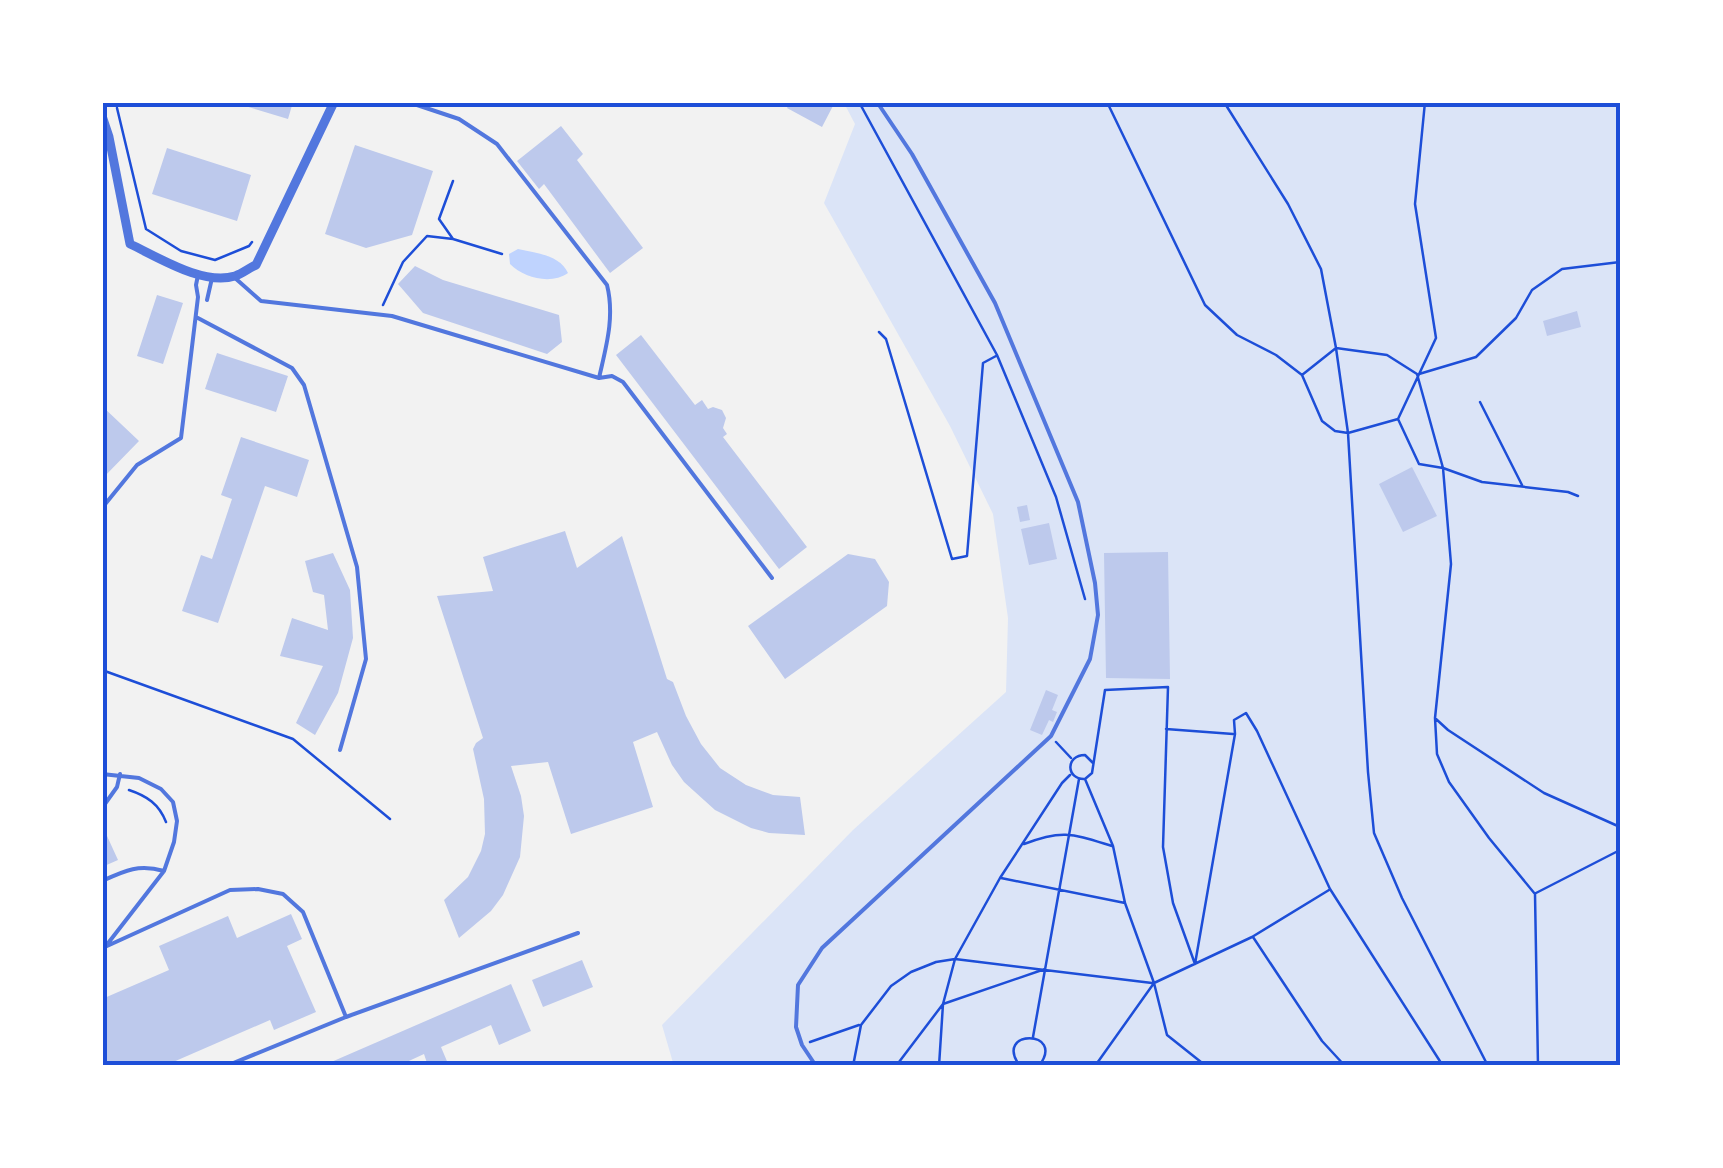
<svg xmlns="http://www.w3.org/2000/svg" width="1723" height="1168" font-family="'Golos Text',sans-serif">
  <rect width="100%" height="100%" fill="#f2f2f2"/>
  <!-- green -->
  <path fill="#dbe4f7" d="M 844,103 L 1620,103 L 1620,1065 L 674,1066 L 662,1025 L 853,830 L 1006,692 L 1008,618 L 993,514 L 950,426 L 824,203 L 855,124 Z"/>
  <!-- water -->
  <path fill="#bfd3fe" d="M 518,249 C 536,253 560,255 568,273 C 551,285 524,278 510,264 L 509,254 Z"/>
  <!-- building -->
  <path fill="#bdc9ec" d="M 232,102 L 293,102 L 288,119 Z
    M 790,102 L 835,102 L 822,127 L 787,108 Z
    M 561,126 L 583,154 L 577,160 L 643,248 L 610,273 L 544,184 L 539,189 L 517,161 Z
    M 355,145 L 433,171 L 412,235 L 366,248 L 325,234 Z
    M 167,148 L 251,175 L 237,221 L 152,194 Z
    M 415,266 L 443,280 L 559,315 L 562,342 L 547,354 L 423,313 L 398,284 Z
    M 157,295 L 183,303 L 163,364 L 137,356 Z
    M 1577,311 L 1581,327 L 1547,336 L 1543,321 Z
    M 641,335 L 695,405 L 702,400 L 708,409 L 713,407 L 722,410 L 726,418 L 723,428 L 727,434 L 723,437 L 807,547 L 779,569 L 616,355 Z
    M 217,353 L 288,376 L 276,412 L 205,389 Z
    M 102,406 L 139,441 L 102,479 Z
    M 241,437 L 309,460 L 297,497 L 265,486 L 218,623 L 182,611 L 201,555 L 212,559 L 232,499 L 221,495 Z
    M 1412,467 L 1437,516 L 1403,532 L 1379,484 Z
    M 1027,505 L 1030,520 L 1020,522 L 1017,507 Z
    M 1049,523 L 1057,559 L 1029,565 L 1021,529 Z
    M 565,531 L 577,568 L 622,536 L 667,679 L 673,682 L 686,716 L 701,744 L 720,768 L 746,785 L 773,795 L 800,797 L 805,835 L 769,833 L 751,828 L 715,810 L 684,782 L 672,765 L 657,732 L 633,742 L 653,807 L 571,834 L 548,762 L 511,766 L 521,796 L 524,816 L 520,857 L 503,895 L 491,911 L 459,938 L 444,900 L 468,877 L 481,851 L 485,834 L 484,799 L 473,749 L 476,743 L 483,738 L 437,596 L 493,591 L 483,557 Z
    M 1168,552 L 1170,679 L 1106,678 L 1104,553 Z
    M 333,553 L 350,590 L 353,638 L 338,693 L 315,735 L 296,723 L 323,666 L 280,656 L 292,618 L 328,630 L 324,595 L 313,592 L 305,561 Z
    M 848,554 L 875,559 L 889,582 L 887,606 L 785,679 L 748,626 Z
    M 1046,690 L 1058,695 L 1052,710 L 1057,712 L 1053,722 L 1049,720 L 1042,735 L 1030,730 Z
    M 102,825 L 118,860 L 102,867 Z
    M 291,914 L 302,939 L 287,946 L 316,1012 L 274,1030 L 270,1020 L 164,1066 L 109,1066 L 102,1055 L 102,999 L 169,970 L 159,946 L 228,916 L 237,938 Z
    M 582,960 L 593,987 L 543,1007 L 532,980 Z
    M 511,984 L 531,1031 L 499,1045 L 491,1025 L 441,1047 L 449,1066 L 428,1066 L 424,1054 L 398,1066 L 322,1066 Z"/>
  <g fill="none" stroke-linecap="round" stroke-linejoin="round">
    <!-- path -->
    <path stroke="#1d4ed8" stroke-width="2.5" d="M 859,102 L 997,355 L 1056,497 L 1085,599
      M 1107,102 L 1205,305 L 1237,335 L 1276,355 L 1302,375 L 1322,421 L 1335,431 L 1348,433 L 1398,419 L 1419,464 L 1443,468 L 1482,482 L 1568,492 L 1578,496
      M 1224,102 L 1288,204 L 1321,269 L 1336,348 L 1348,433 L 1368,772 L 1374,833 L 1402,898 L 1488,1066
      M 117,108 L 146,229 L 181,251 L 215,260 L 249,246 L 252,242
      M 453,181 L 439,219 L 453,239 L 502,254
      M 383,305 L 403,262 L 427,236 L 453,239
      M 879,332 L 886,339 L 952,559 L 967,556 L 983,363 L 996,356
      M 1419,374 L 1476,357 L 1516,318 L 1532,290 L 1562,269 L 1620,262
      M 1302,375 L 1336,348 L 1387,355 L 1417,374 L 1443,468 L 1451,564 L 1435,718 L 1437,754 L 1449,782 L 1489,838 L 1535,894 L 1538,1066
      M 1480,402 L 1522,485
      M 1398,419 L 1436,338 L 1415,204 L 1425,102
      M 102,670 L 293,739 L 390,819
      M 1436,719 L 1448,730 L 1544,793 L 1620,827
      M 1166,729 L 1233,734
      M 1056,742 L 1071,758
      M 1093,763 L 1085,755 C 1065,755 1066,780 1085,779 L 1113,846 L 1125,903 L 1154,983 L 1167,1035 L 1206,1066
      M 1085,779 L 1092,773 L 1105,690 L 1168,687 L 1163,847 L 1173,903 L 1195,964 L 1235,734 L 1234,720 L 1246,713 L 1257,731 L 1330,889 L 1443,1066
      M 129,790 C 147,796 159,804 166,822
      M 1024,844 C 1063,829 1073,834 1112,846
      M 1001,878 L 1125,903
      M 1536,893 L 1620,850
      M 1253,937 L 1322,1041 L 1345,1066
      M 1033,1037 L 1079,779
      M 810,1042 L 859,1025
      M 853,1066 L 861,1025 L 891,986 L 911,972 L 936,962 L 955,959 L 1152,983
      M 896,1066 L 943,1004 L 1045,969
      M 939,1066 L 943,1004 L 955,959 L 1000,878 L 1062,783 L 1070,775
      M 1020,1066 C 992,1029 1067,1029 1039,1066
      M 1095,1066 L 1154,983 L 1252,937 L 1329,890"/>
    <!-- service -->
    <path stroke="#5277de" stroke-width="4" d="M 408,102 L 459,119 L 497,144 L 607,285 C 615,317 606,347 599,378
      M 102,106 L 111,102
      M 235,278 L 261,301 L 392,316 L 599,378 L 612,376 L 623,382 L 772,578
      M 207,300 L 212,278
      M 196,317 L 292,368 L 304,385 L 357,567 L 366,659 L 340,750
      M 102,508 L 137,465 L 181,438 L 198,297 L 196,285 L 198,275
      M 102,774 L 139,778 L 161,789 L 173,802 L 177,821 L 174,842 L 164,871 L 102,951
      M 102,808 L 117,787 L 120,774
      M 102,881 C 126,870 139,864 164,871
      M 107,946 L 230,890 L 258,889 L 283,894 L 303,912 L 346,1017
      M 226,1066 L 346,1017 L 578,933
      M 816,1066 L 802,1045 L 796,1027 L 798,985 L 822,948 L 1051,736 L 1090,659 L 1098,615 L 1095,583 L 1078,502 L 995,303 L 912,154 L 877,102"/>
    <!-- minor -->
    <path stroke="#5277de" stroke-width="9" d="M 102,116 L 109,137 L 130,244 C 158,257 203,286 235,276 C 242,274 249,268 256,265 L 334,102"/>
  </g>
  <!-- border -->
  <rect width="1723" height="1168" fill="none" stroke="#ffffff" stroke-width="210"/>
  <rect x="105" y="105" width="1513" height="958" fill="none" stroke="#1d4ed8" stroke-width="4"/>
</svg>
